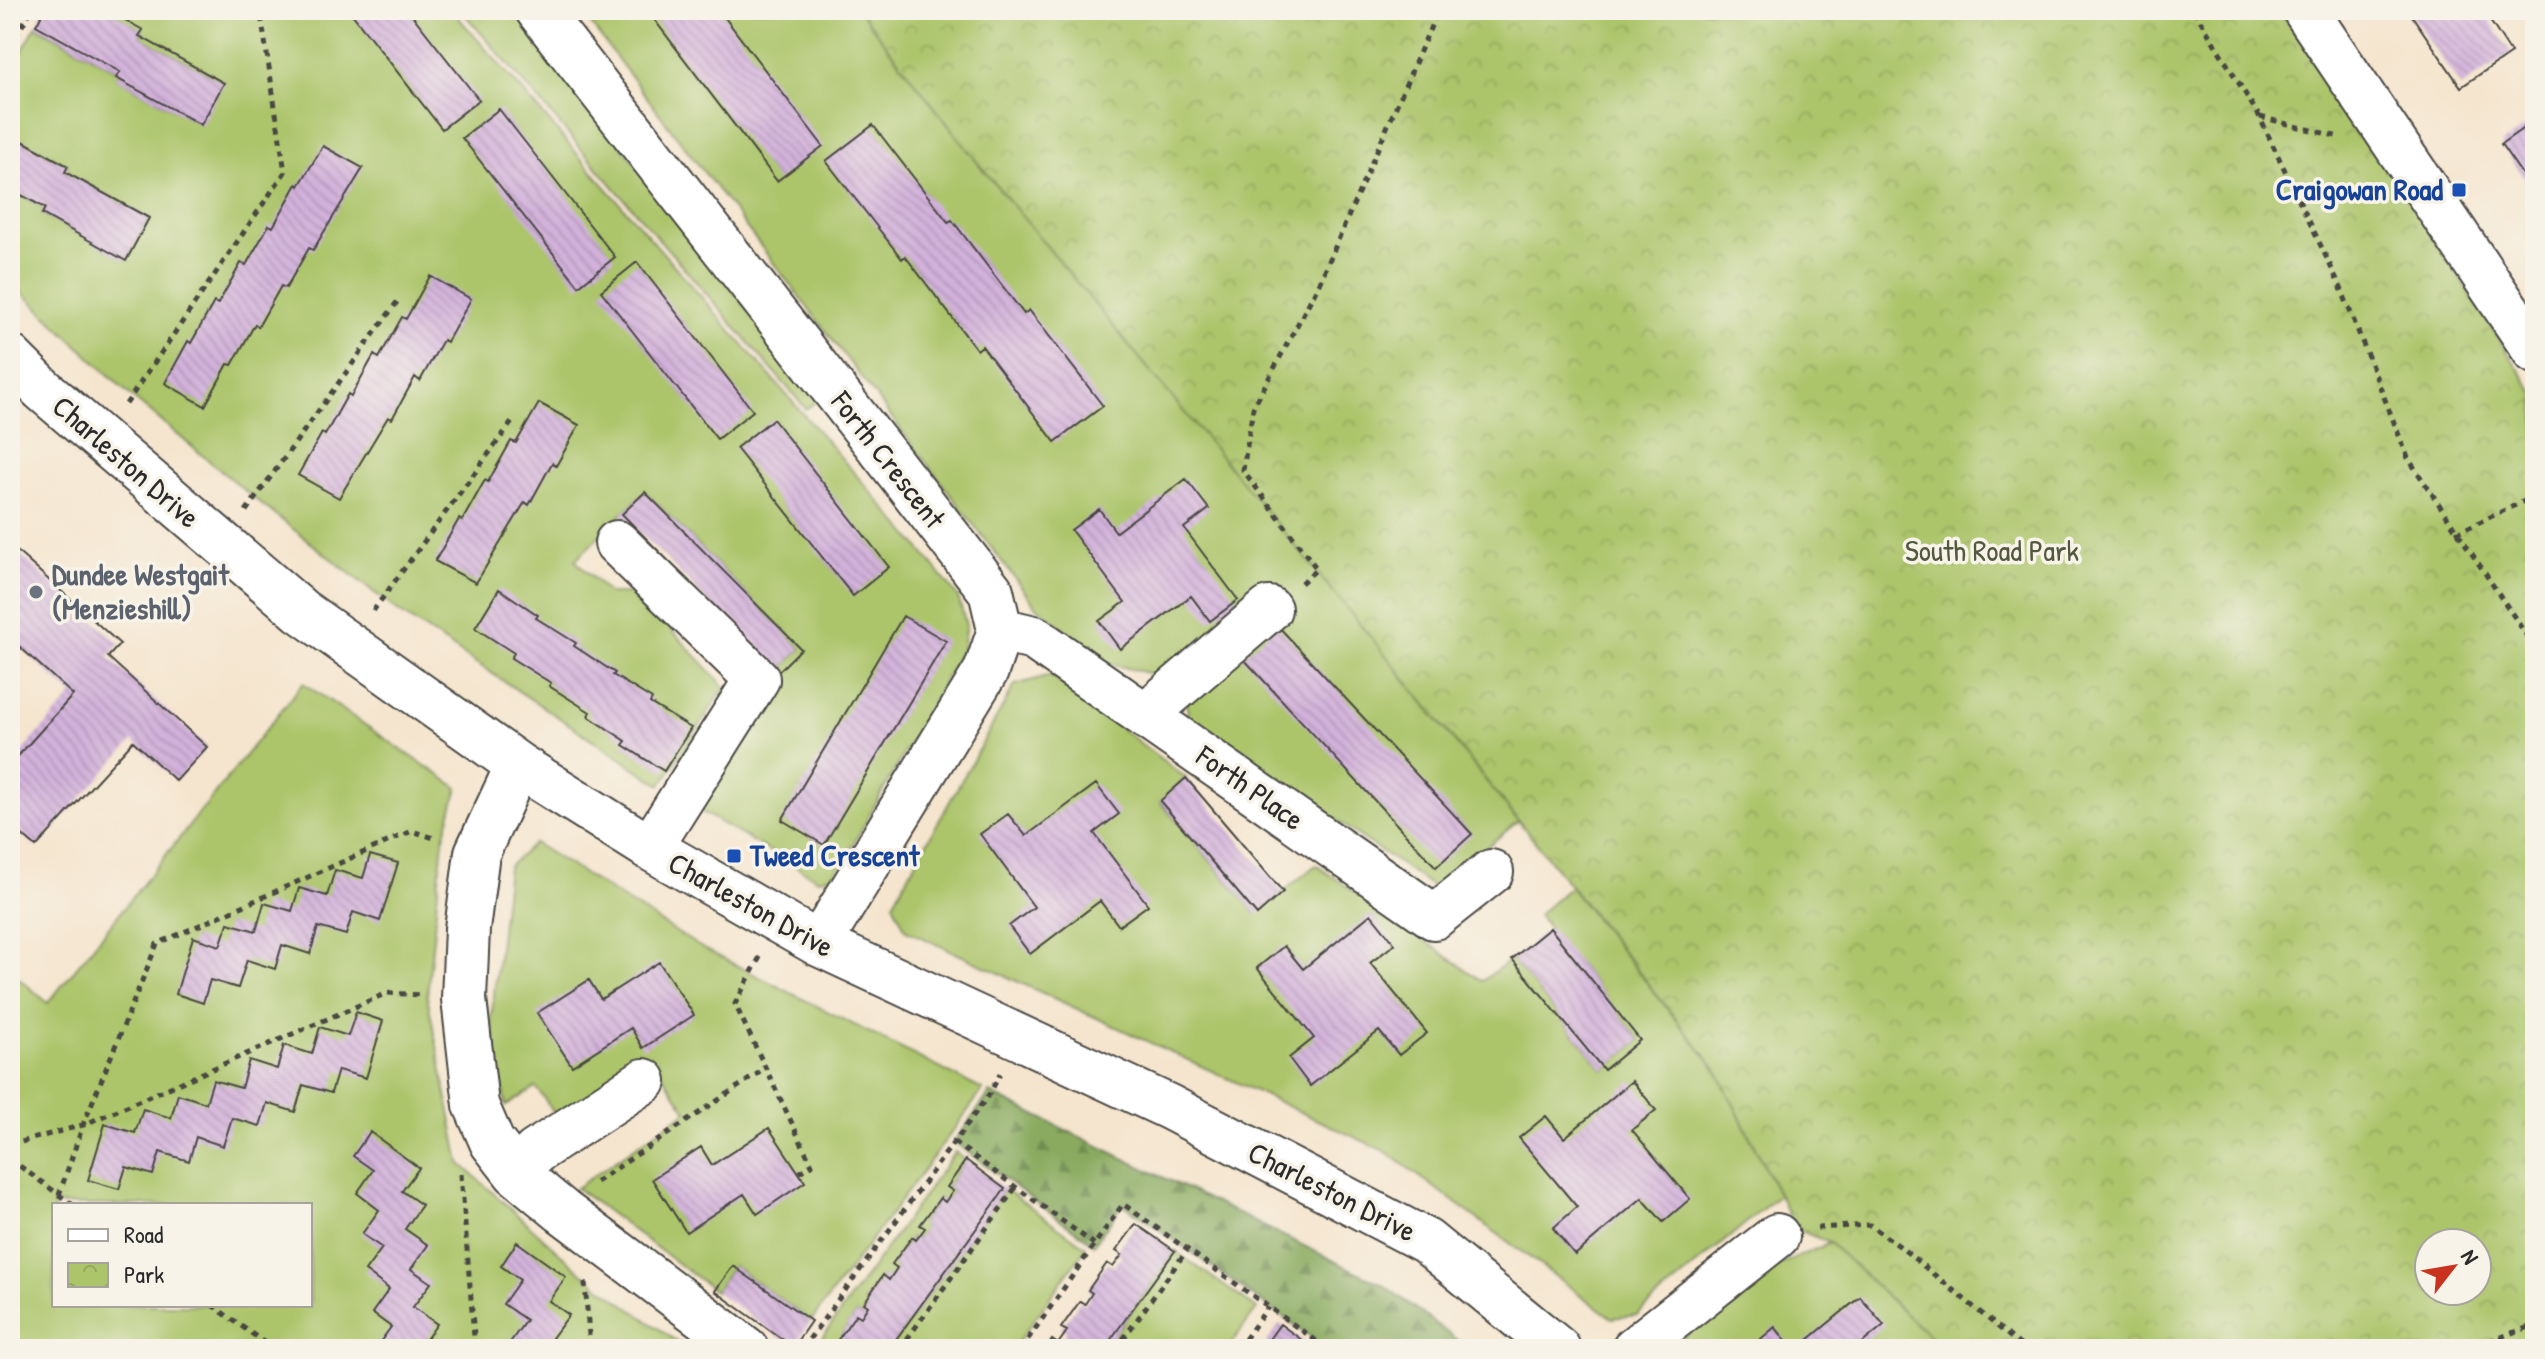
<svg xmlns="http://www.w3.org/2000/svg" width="2545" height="1359" font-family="'Patrick Hand',sans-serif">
  <defs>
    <pattern id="forest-firs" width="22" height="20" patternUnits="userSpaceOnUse" patternTransform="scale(2)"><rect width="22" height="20" fill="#89aa5f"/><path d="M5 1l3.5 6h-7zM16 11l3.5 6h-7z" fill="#708b4f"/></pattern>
    <pattern id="park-crowns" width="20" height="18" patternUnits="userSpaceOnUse" patternTransform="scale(2)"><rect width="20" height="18" fill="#acc56b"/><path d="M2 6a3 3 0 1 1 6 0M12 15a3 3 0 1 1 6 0" fill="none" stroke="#94a95d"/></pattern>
    <pattern id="building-back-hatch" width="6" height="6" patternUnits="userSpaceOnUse" patternTransform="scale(2)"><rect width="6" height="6" fill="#d2b1da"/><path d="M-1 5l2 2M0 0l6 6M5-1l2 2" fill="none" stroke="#b498bb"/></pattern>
  </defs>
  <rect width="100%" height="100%" fill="#f7f3e8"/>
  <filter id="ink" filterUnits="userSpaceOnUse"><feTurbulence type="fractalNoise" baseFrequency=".0125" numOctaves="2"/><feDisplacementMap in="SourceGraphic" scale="16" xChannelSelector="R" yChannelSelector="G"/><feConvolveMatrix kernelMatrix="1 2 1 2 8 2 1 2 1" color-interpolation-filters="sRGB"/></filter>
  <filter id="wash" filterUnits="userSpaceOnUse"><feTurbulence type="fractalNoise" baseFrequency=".006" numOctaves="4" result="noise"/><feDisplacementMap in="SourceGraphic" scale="32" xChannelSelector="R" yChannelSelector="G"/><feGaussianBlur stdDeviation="1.8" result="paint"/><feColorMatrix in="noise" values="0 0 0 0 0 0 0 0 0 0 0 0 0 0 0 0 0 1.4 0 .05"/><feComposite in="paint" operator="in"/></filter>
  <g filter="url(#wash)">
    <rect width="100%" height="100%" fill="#f5e5ce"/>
    <!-- green -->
    <path fill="#acc56b" stroke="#6c784b" stroke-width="2" fill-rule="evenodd" d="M 107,10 L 250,10 L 261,15 L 268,10 L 452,10 L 917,545 L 958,597 L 966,625 L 962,649 L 845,859 L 832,876 L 818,879 L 693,807 L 778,672 L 801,649 L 645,492 L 575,560 L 609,594 L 638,594 L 725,687 L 661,785 L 399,612 L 255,499 L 131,396 L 10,281 L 10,189 L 45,208 L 42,214 L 126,260 L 149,219 L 65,172 L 68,166 L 10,134 L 10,73 L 36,26 L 120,72 L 117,78 L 200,124 L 223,83 L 139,36 L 143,31 Z
      M 461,10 L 516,10 L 818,400 L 806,409 Z
      M 580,10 L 859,10 L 982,168 L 1317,569 L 1518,821 L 1436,889 L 1188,718 L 1186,695 L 1164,677 L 1107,663 L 1036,606 Z
      M 1051,675 L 1186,778 L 1160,802 L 1256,914 L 1316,865 L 1482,981 L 1512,959 L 1604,1070 L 1640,1040 L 1538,915 L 1570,887 L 1716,1069 L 1779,1195 L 1637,1315 L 1612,1318 L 1385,1151 L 906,930 L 893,903 L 1015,685 Z
      M 303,683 L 458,788 L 443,841 L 427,996 L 460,1163 L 584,1275 L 687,1349 L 10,1349 L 10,971 L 48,1003 ZM 54,1205 L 310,1205 L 310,1305 L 54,1305 Z
      M 534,843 L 700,947 L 983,1090 L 811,1321 L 733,1266 L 715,1291 L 576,1188 L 687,1111 L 650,1057 L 558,1118 L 536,1087 L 506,1106 L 491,1021 L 508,867 Z
      M 955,1152 L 966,1160 L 947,1187 L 953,1191 L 945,1202 L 939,1198 L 921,1224 L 925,1228 L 916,1240 L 911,1237 L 893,1263 L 897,1268 L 889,1280 L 883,1276 L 864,1302 L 868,1306 L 861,1317 L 856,1314 L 838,1341 L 843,1345 L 841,1349 L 814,1349 Z
      M 1005,1189 L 1086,1247 L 1013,1349 L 889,1349 Z
      M 1830,1243 L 1943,1349 L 1673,1349 L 1674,1345 L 1764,1271 Z
      M 1175,1251 L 1257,1309 L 1227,1349 L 1104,1349 Z"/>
    <!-- forest -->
    <path fill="url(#forest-firs)" stroke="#5a6a45" stroke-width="2" d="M 990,1093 L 1384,1285 L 1469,1349 L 1328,1349 L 1123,1204 L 1094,1244 L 954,1142 Z"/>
    <!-- park -->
    <path fill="url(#park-crowns)" stroke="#6c784b" stroke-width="2" fill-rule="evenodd" d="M 859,10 L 2280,10 L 2373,146 L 2535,394 L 2535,1349 L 1943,1349 L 1830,1243 L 1796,1229 L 1716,1069 L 1402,675 L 982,168 ZM 2429,1243 L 2477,1243 L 2477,1291 L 2429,1291 Z"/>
    <g id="blocks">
      <!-- building -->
      <path fill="url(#building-back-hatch)" d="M 44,10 L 107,10 L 143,30 L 139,36 L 224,83 L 201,125 L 116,78 L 120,72 L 36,25 Z
        M 349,10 L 408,10 L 479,100 L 442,129 Z
        M 647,10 L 719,10 L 823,146 L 777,181 Z
        M 2408,10 L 2483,10 L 2511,53 L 2461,87 Z
        M 499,109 L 615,257 L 579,286 L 462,138 Z
        M 2535,120 L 2535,193 L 2501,144 Z
        M 873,125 L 948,222 L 952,220 L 1024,314 L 1029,310 L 1103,406 L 1055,442 L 982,346 L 977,350 L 905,256 L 902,259 L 826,161 Z
        M 10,134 L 68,166 L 65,172 L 149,218 L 126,261 L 42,214 L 45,208 L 10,189 Z
        M 323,146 L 363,168 L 313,250 L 309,248 L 286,288 L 281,286 L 258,327 L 255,324 L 232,365 L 228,364 L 205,406 L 165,383 L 188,341 L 191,343 L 214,302 L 218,304 L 241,263 L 246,265 L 269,225 L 273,227 L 297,184 L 299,186 Z
        M 637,262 L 753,411 L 717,439 L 601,291 Z
        M 430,276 L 471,299 L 447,342 L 443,340 L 420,381 L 415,377 L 392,419 L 388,417 L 339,498 L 298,475 L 322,433 L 325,435 L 348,394 L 351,396 L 374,355 L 379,358 L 402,317 L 406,319 Z
        M 539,403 L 579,425 L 556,466 L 552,463 L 529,505 L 525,502 L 476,583 L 435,561 L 459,519 L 462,521 L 485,480 L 488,482 L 511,441 L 516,443 Z
        M 773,419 L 889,567 L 853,596 L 736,448 Z
        M 1186,479 L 1209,509 L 1184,528 L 1238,600 L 1210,621 L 1191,596 L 1120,649 L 1099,621 L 1125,602 L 1071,530 L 1099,509 L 1116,532 Z
        M 645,492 L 801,649 L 778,672 L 622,514 Z
        M 10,545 L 120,644 L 108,657 L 207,747 L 176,781 L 133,741 L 36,847 L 12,826 L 10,828 L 10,765 L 73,695 L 10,638 Z
        M 499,589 L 538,615 L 536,618 L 576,643 L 574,646 L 615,673 L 613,675 L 652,699 L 650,703 L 691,728 L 664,771 L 623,745 L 626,741 L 588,716 L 590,712 L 549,686 L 551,683 L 511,658 L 514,653 L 475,628 Z
        M 903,616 L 946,641 L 824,845 L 782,820 Z
        M 1277,625 L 1472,834 L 1436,867 L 1242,657 Z
        M 1186,778 L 1283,892 L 1257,915 L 1160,801 Z
        M 1096,784 L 1119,814 L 1094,833 L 1148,905 L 1119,926 L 1100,901 L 1030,954 L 1009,926 L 1034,907 L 980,834 L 1008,814 L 1026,836 Z
        M 370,855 L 398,863 L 380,921 L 353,912 L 346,935 L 318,927 L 310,954 L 282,945 L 275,969 L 247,960 L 238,988 L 210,980 L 203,1003 L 176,994 L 193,937 L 220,946 L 228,923 L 256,931 L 264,903 L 292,911 L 299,888 L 327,896 L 335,870 L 363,878 Z
        M 1371,914 L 1395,944 L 1370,963 L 1427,1033 L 1399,1055 L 1379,1031 L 1310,1086 L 1289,1058 L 1314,1038 L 1257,968 L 1284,946 L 1303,969 Z
        M 1550,928 L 1640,1040 L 1604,1070 L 1512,959 Z
        M 659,962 L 694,1015 L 643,1048 L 631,1028 L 572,1066 L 537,1013 L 589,980 L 601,999 Z
        M 356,1012 L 383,1021 L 366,1078 L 338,1070 L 331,1093 L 303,1085 L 295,1112 L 267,1103 L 260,1126 L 232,1118 L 223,1146 L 196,1137 L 189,1161 L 160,1152 L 153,1175 L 126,1167 L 119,1189 L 88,1180 L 105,1124 L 135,1133 L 143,1109 L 171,1118 L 178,1094 L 206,1103 L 213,1080 L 241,1088 L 249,1060 L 277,1069 L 284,1045 L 312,1054 L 320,1027 L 348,1036 Z
        M 1632,1081 L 1656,1110 L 1632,1130 L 1690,1199 L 1663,1222 L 1642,1198 L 1575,1255 L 1553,1228 L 1577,1207 L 1519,1138 L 1546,1116 L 1564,1138 Z
        M 769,1128 L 805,1182 L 757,1214 L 744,1194 L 686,1232 L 652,1179 L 701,1147 L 712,1165 Z
        M 370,1132 L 419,1168 L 402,1191 L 422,1205 L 405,1229 L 428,1245 L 411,1269 L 431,1283 L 413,1307 L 437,1324 L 419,1349 L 375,1349 L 391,1327 L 372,1313 L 389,1289 L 365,1271 L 382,1248 L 362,1234 L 379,1210 L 357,1193 L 373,1170 L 353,1156 Z
        M 966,1160 L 1005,1189 L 889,1349 L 841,1349 L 843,1345 L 837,1341 L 856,1314 L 861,1317 L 868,1306 L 864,1303 L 883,1275 L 889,1280 L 897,1268 L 892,1264 L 912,1237 L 916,1240 L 925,1228 L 920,1225 L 940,1198 L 945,1202 L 953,1191 L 947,1187 Z
        M 1136,1224 L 1175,1251 L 1119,1328 L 1104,1349 L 1046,1349 L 1052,1340 L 1058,1344 L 1067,1331 L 1061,1328 L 1080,1301 L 1085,1304 L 1092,1293 L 1088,1290 L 1107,1263 L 1113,1267 L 1122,1255 L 1116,1251 Z
        M 517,1242 L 566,1277 L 549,1301 L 569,1315 L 552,1338 L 567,1349 L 516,1349 L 509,1344 L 526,1320 L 503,1304 L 520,1280 L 501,1266 Z
        M 733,1266 L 811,1321 L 793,1347 L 715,1291 Z
        M 1860,1297 L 1884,1325 L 1860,1345 L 1863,1349 L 1797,1349 Z
        M 1280,1324 L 1314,1349 L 1262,1349 Z
        M 1775,1327 L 1793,1349 L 1749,1349 Z"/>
    </g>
  </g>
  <g filter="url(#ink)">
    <use href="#blocks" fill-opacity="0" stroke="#494743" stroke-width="2"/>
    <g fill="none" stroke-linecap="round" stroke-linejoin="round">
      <!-- minor casing -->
      <g stroke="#494743" stroke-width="48">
        <path id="minor" d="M 538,10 L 991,591 L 1000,630 L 986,671 L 819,944
          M 2305,10 L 2535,351
          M 10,357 L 42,389 L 301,611 L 518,765 L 650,848 L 819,944 L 1169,1107 L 1426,1241 L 1558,1349
          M 617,543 L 757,679 L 650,848
          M 1000,630 L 1034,638 L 1434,917 L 1491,872
          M 1145,715 L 1269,609
          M 518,765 L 477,853 L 467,929 L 464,999 L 476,1105 L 492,1142 L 516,1173 L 562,1211 L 746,1349
          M 516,1173 L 535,1152 L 644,1081
          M 1634,1349 L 1777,1236"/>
      </g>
      <!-- path -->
      <path stroke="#494743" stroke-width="5" stroke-dasharray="6 6" stroke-linecap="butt" d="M 2194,10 L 2259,116 L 2341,288 L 2408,458 L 2535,648
        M 10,47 L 31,10
        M 2260,117 L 2339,137
        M 126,404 L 285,172 L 261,15 L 266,10
        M 246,511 L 397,302
        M 2456,533 L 2535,496
        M 1301,583 L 1317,569 L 1243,470 L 1253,408 L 1319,284 L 1438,10
        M 373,611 L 512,422
        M 760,957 L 735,1004 L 812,1165 L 799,1173
        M 954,1142 L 1094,1244
        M 10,1145 L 83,1125 L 387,993 L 423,995
        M 10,1159 L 73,1205
        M 461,1174 L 475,1349
        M 596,1182 L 766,1068
        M 59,1195 L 83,1125 L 157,944 L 412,831 L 437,839
        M 1817,1228 L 1870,1225 L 1898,1245 L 2025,1349
        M 585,1282 L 590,1349
        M 212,1305 L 273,1349
        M 802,1349 L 990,1093 L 1000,1074
        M 900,1349 L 1016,1187
        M 1021,1349 L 1123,1204 L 1328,1349
        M 1116,1349 L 1187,1250
        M 1238,1349 L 1268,1307
        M 2466,1349 L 2535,1325"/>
      <!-- minor -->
      <use href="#minor" stroke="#fff" stroke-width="44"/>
    </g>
  </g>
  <!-- markers -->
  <g fill="#1a4fb4" stroke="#f7f3e8" stroke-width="3">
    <rect x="2451" y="182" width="16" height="16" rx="4"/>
    <rect x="726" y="848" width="16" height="16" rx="4"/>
  </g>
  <circle fill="#6b7280" stroke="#f7f3e8" stroke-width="3" cx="36" cy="592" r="8"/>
  <g text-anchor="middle" stroke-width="7" stroke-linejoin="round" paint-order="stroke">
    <!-- transit labels -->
    <g font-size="30" font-weight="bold" fill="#164399" stroke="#f7f3e8" text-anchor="end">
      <text x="2443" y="200">Craigowan Road</text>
      <text x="750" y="866" text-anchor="start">Tweed Crescent</text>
    </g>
    <!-- street labels -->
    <g font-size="30" fill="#2b2b2b" stroke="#f7f3e8">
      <text transform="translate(888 460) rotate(52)" y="10">Forth Crescent</text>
      <text transform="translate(126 462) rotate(41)" y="10">Charleston Drive</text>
      <text transform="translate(1250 788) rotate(35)" y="10">Forth Place</text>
      <text transform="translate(751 905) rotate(29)" y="10">Charleston Drive</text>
      <text transform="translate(1332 1192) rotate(27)" y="10">Charleston Drive</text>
    </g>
    <!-- park labels -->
    <g font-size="30" fill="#52593e" stroke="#f7f3e8">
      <text x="1992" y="561">South Road Park</text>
    </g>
    <!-- worship labels -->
    <g font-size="30" font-weight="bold" fill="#5b616d" stroke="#f7f3e8" text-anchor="start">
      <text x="52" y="585">Dundee Westgait<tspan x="52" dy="34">(Menzieshill)</tspan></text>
    </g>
  </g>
  <!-- margin -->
  <rect width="2545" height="1359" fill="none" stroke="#f7f3e8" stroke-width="40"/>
  <!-- legend -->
  <rect x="52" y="1203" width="260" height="104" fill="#f7f3e8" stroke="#a5a39c" stroke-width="2"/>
  <rect x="68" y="1229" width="40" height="12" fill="#ffffff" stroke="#a5a39c" stroke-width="2"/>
  <text x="124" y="1243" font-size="24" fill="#2b2b2b">Road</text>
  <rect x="68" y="1263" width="40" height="24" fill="url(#park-crowns)" stroke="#a5a39c" stroke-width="2"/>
  <text x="124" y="1283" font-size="24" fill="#2b2b2b">Park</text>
  <!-- north arrow -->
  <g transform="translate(2453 1267) rotate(59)"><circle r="38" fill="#f7f3e8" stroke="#a5a39c" stroke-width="2"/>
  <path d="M0-6L14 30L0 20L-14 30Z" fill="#c8321e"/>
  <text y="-12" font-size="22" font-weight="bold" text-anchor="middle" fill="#2b2b2b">N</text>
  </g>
</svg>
